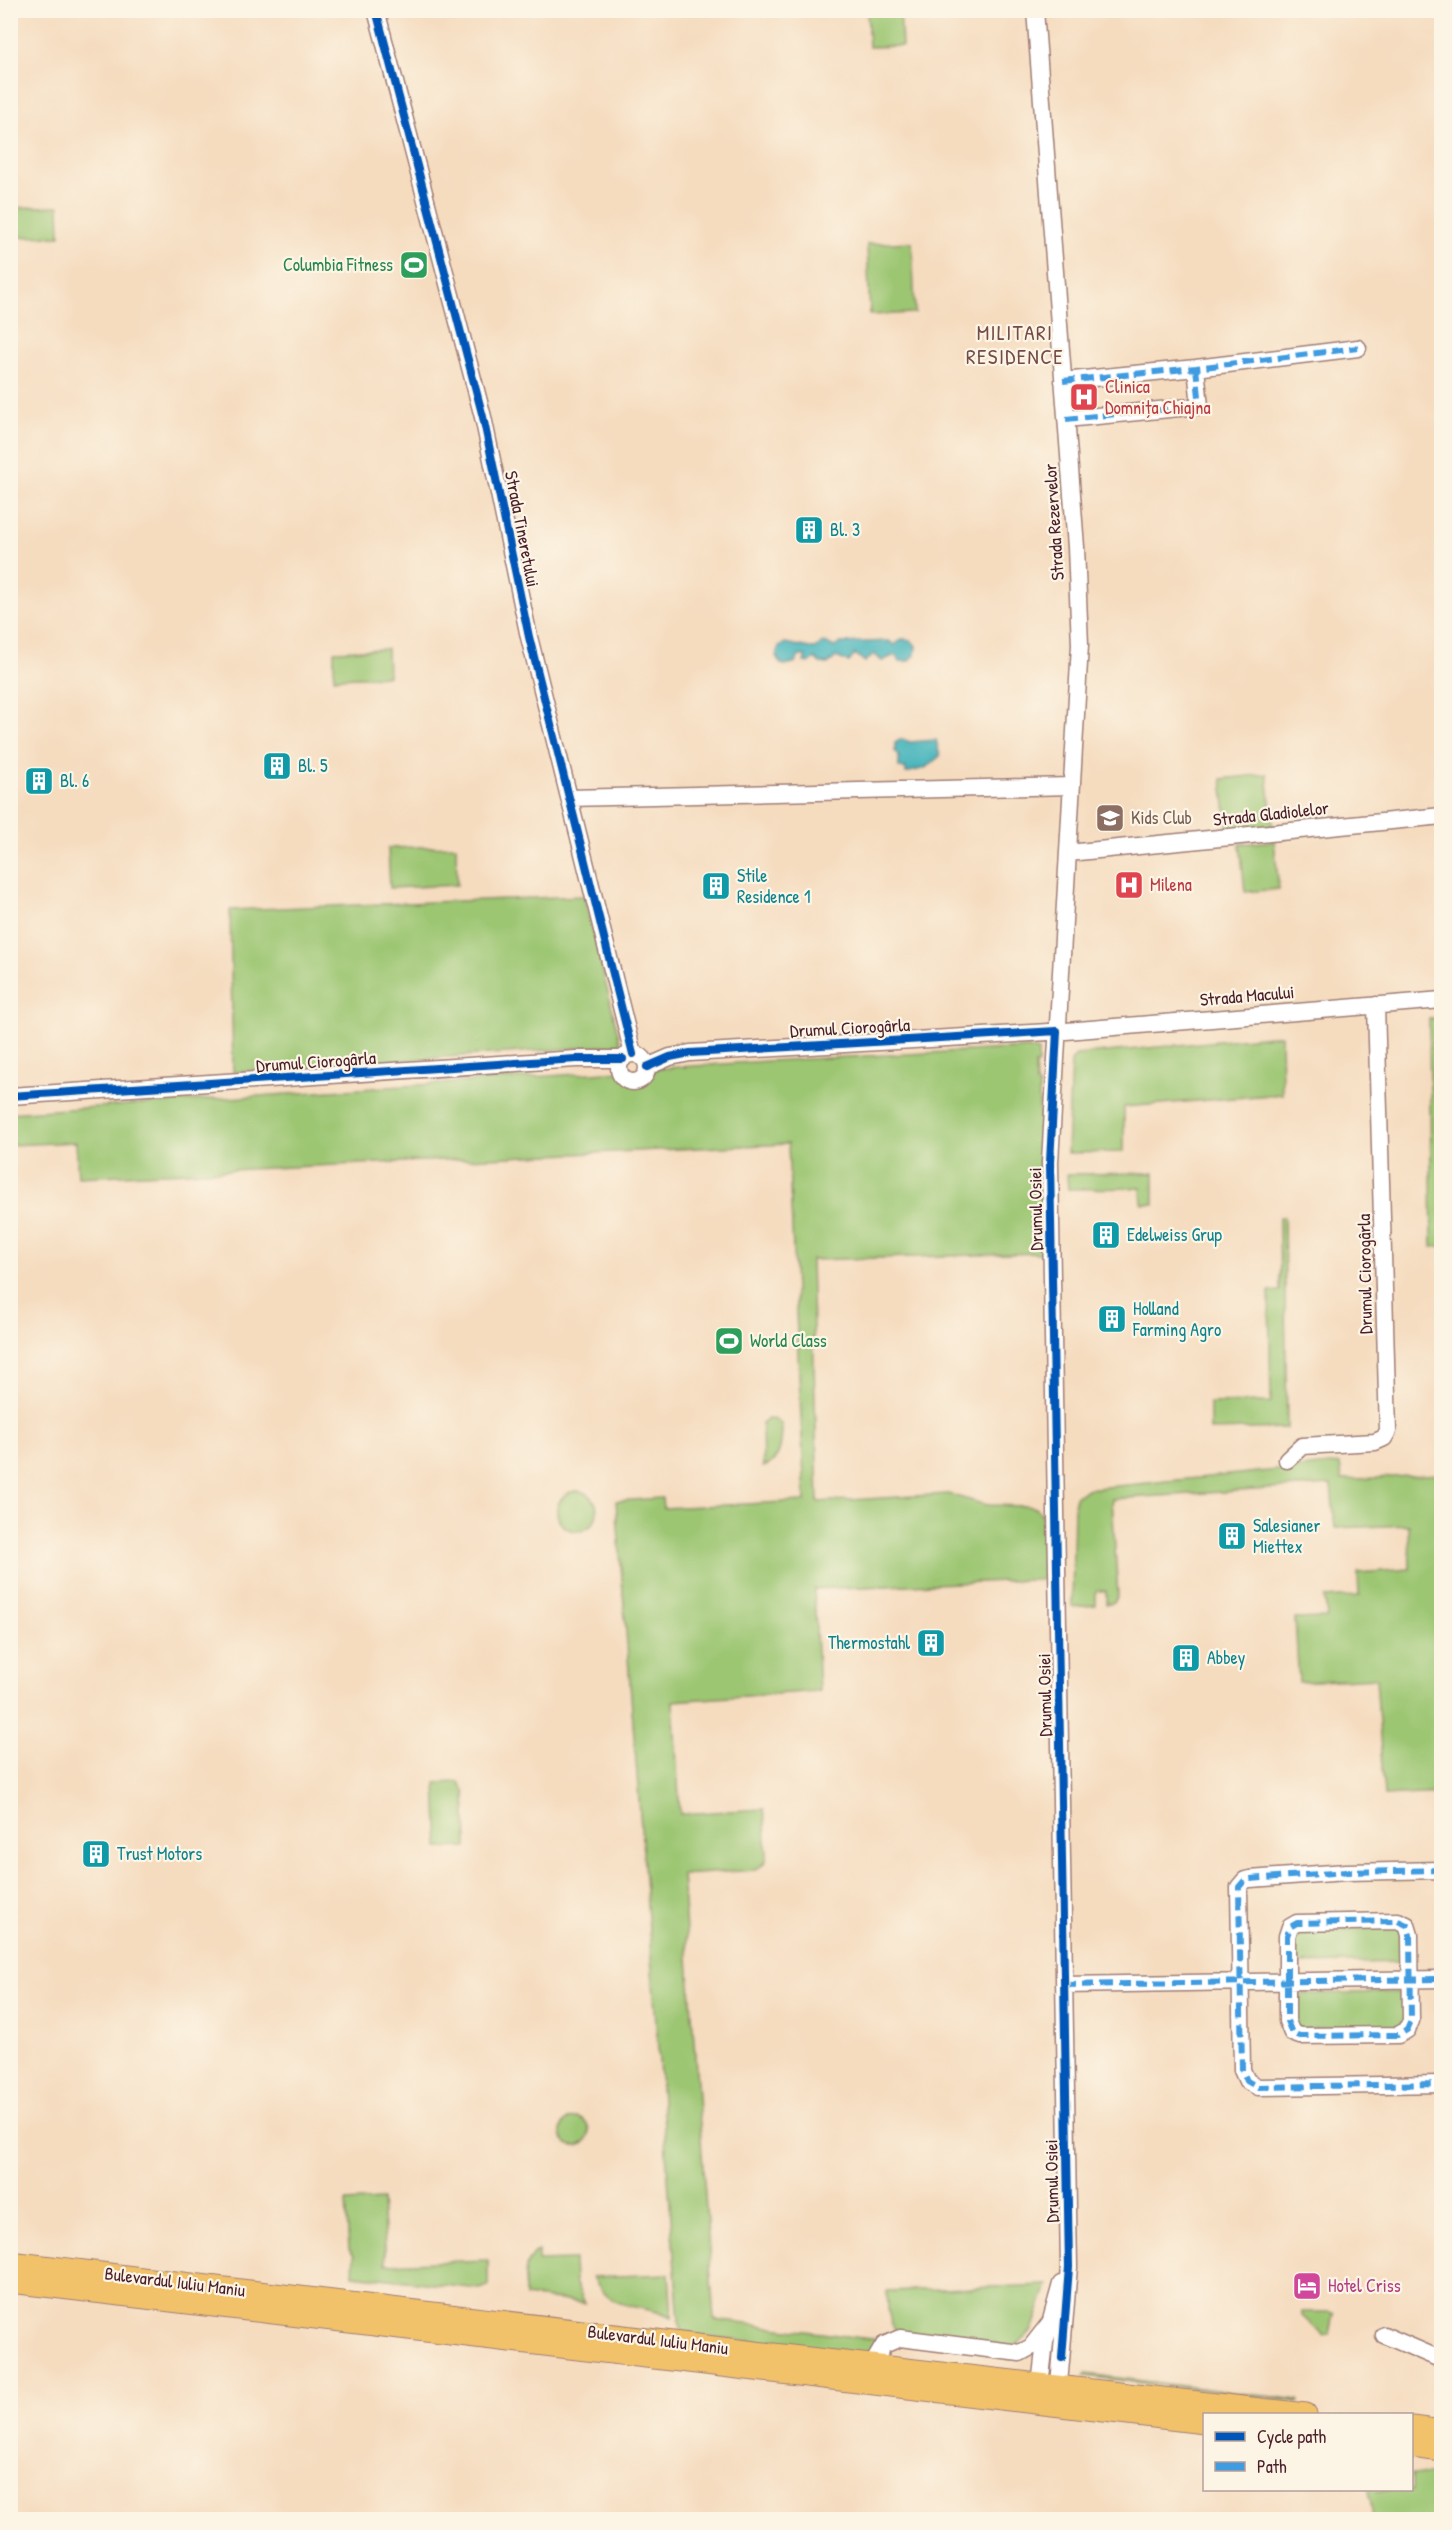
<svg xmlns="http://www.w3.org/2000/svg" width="1452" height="2530" font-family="'Patrick Hand',sans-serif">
  <rect width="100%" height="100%" fill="#fcf5e5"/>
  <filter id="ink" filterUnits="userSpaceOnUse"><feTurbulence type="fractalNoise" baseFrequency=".0167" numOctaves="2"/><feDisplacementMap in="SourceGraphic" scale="12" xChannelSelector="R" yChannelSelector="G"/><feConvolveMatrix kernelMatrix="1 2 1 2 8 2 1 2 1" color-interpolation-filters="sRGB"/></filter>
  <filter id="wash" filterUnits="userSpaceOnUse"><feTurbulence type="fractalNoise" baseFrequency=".008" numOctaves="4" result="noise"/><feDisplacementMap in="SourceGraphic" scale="24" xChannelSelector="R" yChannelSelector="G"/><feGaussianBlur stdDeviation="1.35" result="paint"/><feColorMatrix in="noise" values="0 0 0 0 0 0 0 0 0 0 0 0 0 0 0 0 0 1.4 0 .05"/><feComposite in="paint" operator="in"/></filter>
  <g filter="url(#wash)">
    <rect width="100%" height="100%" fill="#f5dcbf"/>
    <!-- green -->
    <path fill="#9cc672" stroke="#73724e" stroke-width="1.5" d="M 867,11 L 900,11 L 902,46 L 869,47 Z
      M 59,206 L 60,236 L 11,237 L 11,208 Z
      M 912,242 L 915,313 L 870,315 L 867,244 Z
      M 387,649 L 388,676 L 334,678 L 334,651 Z
      M 1267,774 L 1273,827 L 1228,832 L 1222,779 Z
      M 1274,841 L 1279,889 L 1245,892 L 1240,844 Z
      M 456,846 L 457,885 L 390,888 L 388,848 Z
      M 584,896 L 621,1045 L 233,1072 L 230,910 Z
      M 1441,1018 L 1442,1246 L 1432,1247 L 1429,1019 Z
      M 1281,1035 L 1282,1094 L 1124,1107 L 1124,1152 L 1067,1153 L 1071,1061 L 1076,1055 Z
      M 1028,1048 L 1038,1051 L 1038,1064 L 1035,1064 L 1036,1084 L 1039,1085 L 1039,1093 L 1042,1253 L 811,1260 L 818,1502 L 948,1494 L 987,1505 L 1026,1506 L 1036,1508 L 1048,1521 L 1050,1579 L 814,1589 L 819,1691 L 673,1701 L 680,1814 L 764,1809 L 767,1857 L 765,1863 L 755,1870 L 682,1875 L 714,2320 L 878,2340 C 875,2349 870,2352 861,2355 L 688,2334 L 683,2332 L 679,2322 L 616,1501 L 662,1498 L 663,1508 L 805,1501 L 788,1144 L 78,1177 L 76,1142 L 11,1145 L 10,1113 L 767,1061 Z
      M 1154,1173 L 1154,1204 L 1142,1204 L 1141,1188 L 1068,1189 L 1067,1174 Z
      M 1279,1217 L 1284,1217 L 1287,1428 L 1210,1430 L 1210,1403 L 1271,1402 L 1269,1292 L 1280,1291 Z
      M 768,1419 L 777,1420 L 782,1425 C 782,1441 781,1463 763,1467 L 762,1423 Z
      M 1340,1464 L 1342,1480 L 1441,1474 L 1441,1793 L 1384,1796 L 1376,1678 L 1299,1682 L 1295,1619 L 1327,1618 L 1325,1598 L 1359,1596 L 1358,1573 L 1410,1569 L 1409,1525 L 1335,1528 L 1331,1485 L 1112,1499 L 1118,1596 L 1114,1602 L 1106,1604 L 1106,1591 L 1096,1591 L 1096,1605 L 1072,1607 L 1074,1505 L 1076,1497 L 1087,1489 Z
      M557 1511a20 20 0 1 1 40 0a20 20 0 1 1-40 0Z
      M 459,1782 L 465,1791 L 467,1847 L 439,1848 L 436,1783 Z
      M 1398,1927 L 1401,1929 L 1406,1962 L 1291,1964 L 1295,1931 Z
      M 1406,1992 L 1407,2017 L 1399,2027 L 1300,2029 L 1296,2027 L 1291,1994 Z
      M561 2132a14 14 0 1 1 28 0a14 14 0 1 1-28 0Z
      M 382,2200 L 386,2264 L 488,2260 L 488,2286 L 480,2289 L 353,2275 L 354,2255 L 349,2249 L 346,2202 Z
      M 538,2251 L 538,2261 L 574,2260 L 575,2282 L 585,2303 L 525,2296 C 525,2279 522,2261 538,2251 Z
      M 669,2274 L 672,2318 C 665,2315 657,2311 649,2310 C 620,2303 608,2305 593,2277 Z
      M 1048,2285 L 1032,2330 L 1015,2347 L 898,2332 C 887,2323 888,2304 887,2291 Z
      M 1302,2312 L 1330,2312 L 1334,2314 L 1330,2334 L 1324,2336 L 1302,2316 Z
      M 1086,2374 L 1298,2400 L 1299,2402 L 1084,2376 Z
      M 1412,2474 L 1441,2476 L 1441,2519 L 1373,2519 L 1369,2490 L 1412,2490 Z"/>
    <!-- water -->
    <path fill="#46b5bc" stroke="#486a74" stroke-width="1.5" d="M 902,639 L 911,640 L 916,646 L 915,655 L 909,661 L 900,661 L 895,655 L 882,661 L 874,654 L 865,662 L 855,654 L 849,662 L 836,657 L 828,664 L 820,663 L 815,658 L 809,663 L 804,662 L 806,656 L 799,656 L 796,662 L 786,665 L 781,664 L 776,656 L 779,647 L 785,643 L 815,649 L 823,642 L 835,647 L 841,643 L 889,641 L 895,645 Z
      M 902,739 L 910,742 L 936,740 L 940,756 L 925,768 L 906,773 L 906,768 L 899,768 L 899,756 L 895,751 L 895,743 Z"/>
  </g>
  <g filter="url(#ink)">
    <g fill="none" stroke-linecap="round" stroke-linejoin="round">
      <!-- minor casing -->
      <g stroke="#a07e75" stroke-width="19">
        <path id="minor" d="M 376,10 L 483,417 L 529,637 L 633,1054
          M 1035,10 L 1076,547 L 1080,645 L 1050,1162 L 1069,2267 L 1058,2396
          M 1063,381 L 1196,368 L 1358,348
          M 1066,419 L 1200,406 L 1196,368
          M 569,798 L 1072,786
          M 1068,853 L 1442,816
          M619 1068a14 14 0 1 1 28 0a14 14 0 1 1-28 0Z
          M 647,1067 L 670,1057 L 690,1053 L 1066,1031 L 1442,1000
          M 10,1096 L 576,1059 L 623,1059
          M 1287,1460 L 1302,1446 L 1375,1442 L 1384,1438 L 1388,1431 L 1376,1005
          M 1442,1870 L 1346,1872 L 1250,1879 L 1245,1880 L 1239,1887 L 1242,2070 L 1247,2081 L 1258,2087 L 1442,2084
          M 1398,1921 L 1407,1925 L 1410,1935 L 1411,2021 L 1407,2030 L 1398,2035 L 1300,2036 L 1292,2033 L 1287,2021 L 1287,1936 L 1290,1927 L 1297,1923 Z
          M 1064,1985 L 1442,1979
          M 1384,2335 L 1442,2360
          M 872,2365 L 884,2345 L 900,2338 L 1020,2353 L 1031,2347 L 1049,2324
          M 1039,2394 L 1045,2342 L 1061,2284"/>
      </g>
      <!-- major casing -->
      <g stroke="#a07e75" stroke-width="23">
        <path id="major" d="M 10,2262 L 773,2354 L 1306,2414
          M 10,2282 L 1204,2423
          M 1412,2427 L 1442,2431
          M 1412,2447 L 1442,2451"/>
      </g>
      <!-- minor -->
      <use href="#minor" stroke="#fff" stroke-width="16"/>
      <!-- major -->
      <use href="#major" stroke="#f2c26a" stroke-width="21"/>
      <!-- quiet -->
      <path stroke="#409be1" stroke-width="6" stroke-dasharray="12 6" stroke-linecap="butt" d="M 1063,381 L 1196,368 L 1358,348
        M 1066,419 L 1200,406 L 1196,368
        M 1442,1870 L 1346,1872 L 1250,1879 L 1245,1880 L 1239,1887 L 1242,2070 L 1247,2081 L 1258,2087 L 1442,2084
        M 1398,1921 L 1407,1925 L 1410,1935 L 1411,2021 L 1407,2030 L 1398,2035 L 1300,2036 L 1292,2033 L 1287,2021 L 1287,1936 L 1290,1927 L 1297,1923 Z
        M 1064,1985 L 1442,1979"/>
      <!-- cycleway casing -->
      <g stroke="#fcf5e5" stroke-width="11">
        <path id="cycleway" d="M 376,10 L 483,417 L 529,637 L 633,1054
          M 647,1067 L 670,1057 L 690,1053 L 1057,1031 L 1050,1162 L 1069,2267 L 1062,2358
          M 10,1096 L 576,1059 L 623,1059"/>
      </g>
      <!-- cycleway -->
      <use href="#cycleway" stroke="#0057b8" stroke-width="8"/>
    </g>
  </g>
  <!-- icons -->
  <defs>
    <g id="stadium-square" transform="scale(1.5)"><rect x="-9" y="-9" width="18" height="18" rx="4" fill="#2e9e5b" stroke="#fcf5e5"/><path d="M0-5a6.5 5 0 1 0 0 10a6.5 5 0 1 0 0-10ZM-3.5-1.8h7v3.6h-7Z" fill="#fff"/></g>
    <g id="hospital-square" transform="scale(1.5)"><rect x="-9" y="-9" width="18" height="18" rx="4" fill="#e0444e" stroke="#fcf5e5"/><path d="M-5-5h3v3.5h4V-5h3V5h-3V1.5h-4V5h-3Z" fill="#fff"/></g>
    <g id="building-square" transform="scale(1.5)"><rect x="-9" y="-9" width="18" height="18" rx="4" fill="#0f9aa8" stroke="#fcf5e5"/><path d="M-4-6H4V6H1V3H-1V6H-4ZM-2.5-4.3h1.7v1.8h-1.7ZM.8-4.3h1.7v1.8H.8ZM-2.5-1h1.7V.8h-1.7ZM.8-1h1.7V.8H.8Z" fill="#fff"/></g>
    <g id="school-square" transform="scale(1.5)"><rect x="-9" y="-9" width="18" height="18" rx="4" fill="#8d6e63" stroke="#fcf5e5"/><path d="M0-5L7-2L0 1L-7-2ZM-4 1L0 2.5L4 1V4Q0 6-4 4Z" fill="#fff"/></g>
    <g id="hotel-square" transform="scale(1.5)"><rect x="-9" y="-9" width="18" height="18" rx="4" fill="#d1479c" stroke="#fcf5e5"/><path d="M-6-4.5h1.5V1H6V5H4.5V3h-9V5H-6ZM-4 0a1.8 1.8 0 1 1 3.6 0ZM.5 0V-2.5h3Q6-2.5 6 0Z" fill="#fff"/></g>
  </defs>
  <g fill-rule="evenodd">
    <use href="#stadium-square" x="414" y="265"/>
    <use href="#hospital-square" x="1084" y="397"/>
    <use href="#building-square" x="809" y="530"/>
    <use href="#building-square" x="277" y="766"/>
    <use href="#building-square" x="39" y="781"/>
    <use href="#school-square" x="1110" y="818"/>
    <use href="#hospital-square" x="1129" y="885"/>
    <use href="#building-square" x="716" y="886"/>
    <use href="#building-square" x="1106" y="1235"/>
    <use href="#building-square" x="1112" y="1319"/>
    <use href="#stadium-square" x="729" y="1341"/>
    <use href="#building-square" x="1232" y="1536"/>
    <use href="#building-square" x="931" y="1643"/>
    <use href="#building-square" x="1186" y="1658"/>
    <use href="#building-square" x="96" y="1854"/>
    <use href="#hotel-square" x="1307" y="2286"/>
  </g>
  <g text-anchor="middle" stroke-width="4.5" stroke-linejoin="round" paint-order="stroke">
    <!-- leisure labels -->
    <g font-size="18" fill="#27864d" stroke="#fcf5e5" text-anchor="end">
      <text x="393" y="271">Columbia Fitness</text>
      <text x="750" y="1347" text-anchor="start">World Class</text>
    </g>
    <!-- health labels -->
    <g font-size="18" fill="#be3a42" stroke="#fcf5e5" text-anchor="start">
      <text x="1105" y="393">Clinica<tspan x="1105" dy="21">Domnița Chiajna</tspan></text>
      <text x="1150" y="891">Milena</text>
    </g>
    <!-- street labels -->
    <g font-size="18" fill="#4a1f2b" stroke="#fcf5e5">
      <text transform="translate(1054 522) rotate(-94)" y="6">Strada Rezervelor</text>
      <text transform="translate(522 529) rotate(79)" y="6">Strada Tineretului</text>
      <text transform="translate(1271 814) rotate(-6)" y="6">Strada Gladiolelor</text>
      <text transform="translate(1247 996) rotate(-5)" y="6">Strada Macului</text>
      <text transform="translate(850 1028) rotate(-3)" y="6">Drumul Ciorogârla</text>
      <text transform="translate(316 1062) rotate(-4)" y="6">Drumul Ciorogârla</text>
      <text transform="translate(1036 1209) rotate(-91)" y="6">Drumul Osiei</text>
      <text transform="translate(1365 1274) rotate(-91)" y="6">Drumul Ciorogârla</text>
      <text transform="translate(1045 1695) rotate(-91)" y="6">Drumul Osiei</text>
      <text transform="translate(1052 2181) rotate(-91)" y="6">Drumul Osiei</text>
      <text transform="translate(175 2282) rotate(7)" y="6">Bulevardul Iuliu Maniu</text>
      <text transform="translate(658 2340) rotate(7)" y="6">Bulevardul Iuliu Maniu</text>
    </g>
    <!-- culture labels -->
    <g font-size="18" fill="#0d838f" stroke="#fcf5e5" text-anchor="start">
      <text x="830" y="536">Bl. 3</text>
      <text x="298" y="772">Bl. 5</text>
      <text x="60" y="787">Bl. 6</text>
      <text x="737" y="882">Stile<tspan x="737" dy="21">Residence 1</tspan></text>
      <text x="1127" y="1241">Edelweiss Grup</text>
      <text x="1133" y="1315">Holland<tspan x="1133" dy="21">Farming Agro</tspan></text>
      <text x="1253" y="1532">Salesianer<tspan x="1253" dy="21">Miettex</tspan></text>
      <text x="910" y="1649" text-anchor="end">Thermostahl</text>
      <text x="1207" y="1664">Abbey</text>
      <text x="117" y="1860">Trust Motors</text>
    </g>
    <!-- education labels -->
    <g font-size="18" fill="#785e54" stroke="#fcf5e5" text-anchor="start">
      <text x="1131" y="824">Kids Club</text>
    </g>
    <!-- hotel labels -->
    <g font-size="18" fill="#b23c85" stroke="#fcf5e5" text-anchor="start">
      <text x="1328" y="2292">Hotel Criss</text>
    </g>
    <!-- quarter labels -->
    <g font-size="21" letter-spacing="1.5" fill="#754b48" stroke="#fcf5e5">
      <text x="1015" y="340">MILITARI<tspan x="1015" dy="24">RESIDENCE</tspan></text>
    </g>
  </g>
  <!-- margin -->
  <rect width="1452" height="2530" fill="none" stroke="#fcf5e5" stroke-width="36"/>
  <!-- legend -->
  <rect x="1203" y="2413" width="210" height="78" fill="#fcf5e5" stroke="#b59f9b" stroke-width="1.5"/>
  <rect x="1215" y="2432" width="30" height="9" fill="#0057b8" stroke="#b59f9b" stroke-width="1.5"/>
  <text x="1257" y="2443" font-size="18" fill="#4a1f2b">Cycle path</text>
  <rect x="1215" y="2462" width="30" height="9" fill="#409be1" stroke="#b59f9b" stroke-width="1.5"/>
  <text x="1257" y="2473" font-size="18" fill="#4a1f2b">Path</text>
</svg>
